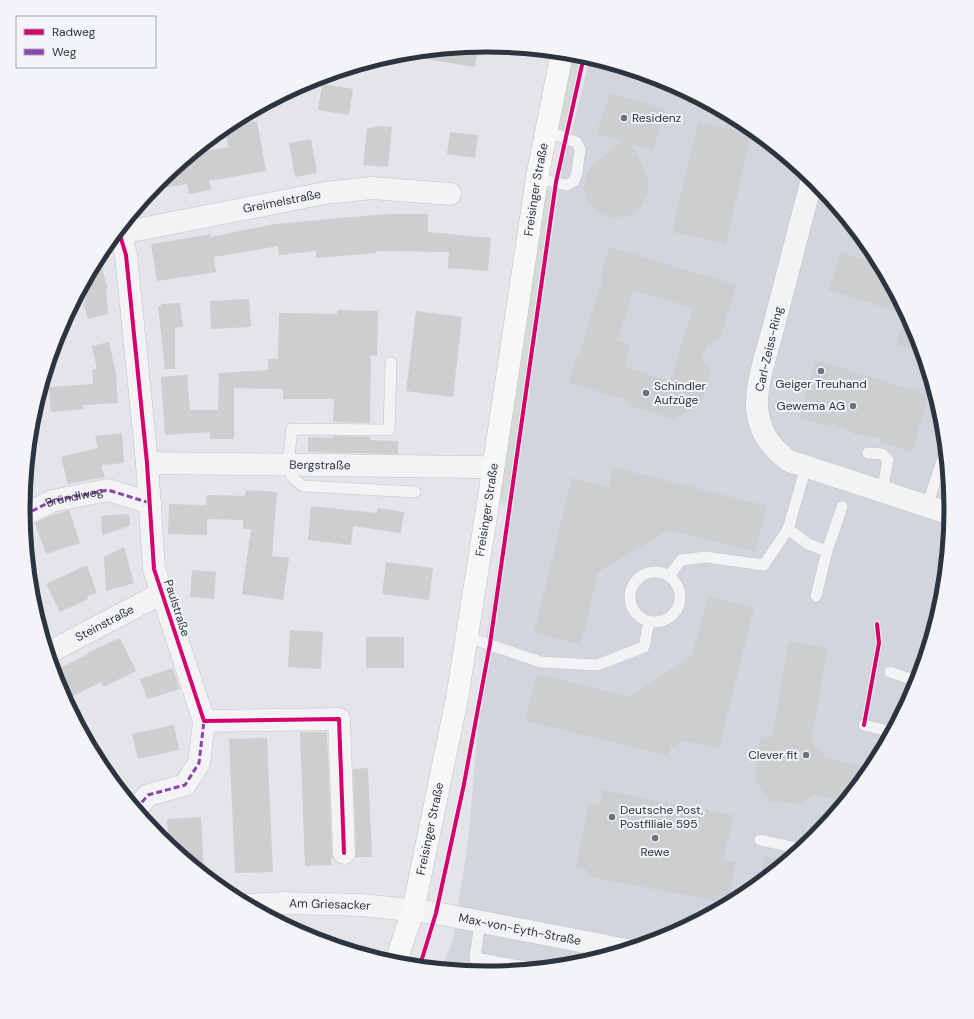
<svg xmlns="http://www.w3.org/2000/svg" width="974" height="1019" font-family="'DM Sans',sans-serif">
  <rect width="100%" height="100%" fill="#e3e5e8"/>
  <!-- built -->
  <path fill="#d2d5db" d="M 590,58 L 665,81 L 745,124 L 815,182 L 873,252 L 916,332 L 942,419 L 951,510 L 942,600 L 916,687 L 873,767 L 815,838 L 745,895 L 664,938 L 577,965 L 487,973 L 441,969 L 453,940 L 468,841 L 485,647 L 563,165 Z"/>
  <!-- green -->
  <path fill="#d4dbd4" d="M 574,54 L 581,55 L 564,132 L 557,126 Z
    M 554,188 L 507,502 L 499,504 L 546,190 Z"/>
  <!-- building -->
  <path fill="#ccced0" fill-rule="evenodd" d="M 478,46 L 475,67 L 414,57 L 414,53 Z
    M 322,84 L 353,89 L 349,115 L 318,110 Z
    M 610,93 L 666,109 L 653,150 L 632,144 L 649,180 L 648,192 L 641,207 L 630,215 L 613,218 L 597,212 L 587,200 L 584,188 L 586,176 L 592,165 L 622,141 L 596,134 Z
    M 257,121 L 266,171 L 209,181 L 211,190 L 189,194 L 187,184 L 152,190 L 159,181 L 193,153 L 228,147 L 225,127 L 227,126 Z
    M 698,122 L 751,134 L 726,244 L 672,232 Z
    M 380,126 L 392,127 L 388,167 L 363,165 L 367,129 Z
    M 450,132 L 478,135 L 475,158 L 447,154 Z
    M 311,139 L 317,173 L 295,177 L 289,143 Z
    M 386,214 L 428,214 L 428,232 L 491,238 L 488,271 L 448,268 L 449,252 L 376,251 L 376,253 L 316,258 L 316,251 L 279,255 L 278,246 L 214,257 L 216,272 L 157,281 L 151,244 L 211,234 L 211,237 L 275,224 Z
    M 609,247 L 737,285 L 720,339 L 707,345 L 702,358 L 711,371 L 701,404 L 673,419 L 628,405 L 629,402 L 623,399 L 568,383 L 577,355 L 579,356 L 602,280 L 600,279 ZM 633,290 L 693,308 L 670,381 L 624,367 L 630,345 L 618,341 Z
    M 841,252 L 879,264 L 906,314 L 829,290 Z
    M 102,269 L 108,289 L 106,289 L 108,314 L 88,319 L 83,303 L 86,303 L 82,288 L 90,273 Z
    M 249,299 L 251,327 L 211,329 L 210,301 Z
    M 180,303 L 183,327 L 175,328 L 175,369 L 165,369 L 158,306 L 161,306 L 161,304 Z
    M 337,310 L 378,311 L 377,356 L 371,355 L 370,423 L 333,422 L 334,399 L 283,399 L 283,389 L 234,388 L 234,439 L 210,439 L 210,432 L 165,435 L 161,377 L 187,375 L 190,410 L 218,410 L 219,373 L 268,370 L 268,359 L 278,359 L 279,313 L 337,314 Z
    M 416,311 L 462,317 L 453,397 L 406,391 Z
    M 906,314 L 916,332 L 922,353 L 896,345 Z
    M 109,342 L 116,374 L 118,403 L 83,405 L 83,409 L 51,412 L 49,387 L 93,384 L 92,370 L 97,369 L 92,346 Z
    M 816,360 L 929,395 L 912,452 L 880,442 L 881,438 L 855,434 L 832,423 L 831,427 L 799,418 Z
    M 122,433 L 124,463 L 101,465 L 105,477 L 68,484 L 61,457 L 98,448 L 95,436 Z
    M 333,436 L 370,437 L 370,440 L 398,441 L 398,454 L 308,452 L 308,437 L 333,438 Z
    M 613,467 L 767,506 L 755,552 L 669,530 L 598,572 L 581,645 L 534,633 L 572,478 L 608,487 Z
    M 246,490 L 277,492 L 272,556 L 289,558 L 283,600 L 242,594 L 251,529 L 243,529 L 243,520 L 207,519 L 207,535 L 168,534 L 169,504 L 206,505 L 207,495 L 245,496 Z
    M 311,506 L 377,513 L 378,508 L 404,512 L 401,533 L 353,526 L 351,545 L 308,540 Z
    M 69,510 L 80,543 L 46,554 L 35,523 L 50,516 Z
    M 129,514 L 130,526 L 102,535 L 101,516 Z
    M 124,547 L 134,583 L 106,591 L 104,557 Z
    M 386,562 L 433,568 L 429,600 L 382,594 Z
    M 87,565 L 97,593 L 87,596 L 88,599 L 60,612 L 46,584 Z
    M 192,570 L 216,572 L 214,599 L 190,597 Z
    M 708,596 L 754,607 L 719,748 L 685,741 L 671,747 L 669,756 L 525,721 L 537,674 L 629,697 L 692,656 Z
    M 290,630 L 323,632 L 321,669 L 288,667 Z
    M 366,637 L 404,637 L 404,668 L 366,668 Z
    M 120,638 L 136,671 L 103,687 L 101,682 L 65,700 L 58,687 L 54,671 L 88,654 L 87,653 Z
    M 789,641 L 828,648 L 811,740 L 826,758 L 872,768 L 845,801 L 813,795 L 801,804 L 769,801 L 755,779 L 760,738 L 773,735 Z
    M 173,668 L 180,689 L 147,699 L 140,679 Z
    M 174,725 L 179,750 L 138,759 L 132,734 Z
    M 300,732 L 327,732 L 332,853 L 333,858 L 331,858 L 331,865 L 305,866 Z
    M 267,738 L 273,872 L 235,873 L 229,739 Z
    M 368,768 L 372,857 L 355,857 L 356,853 L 353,769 Z
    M 602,790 L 733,815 L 724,860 L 736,862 L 729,897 L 718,895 L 716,901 L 586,876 L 587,870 L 576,868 L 588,804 L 599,806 Z
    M 201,817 L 203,854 L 204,875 L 169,846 L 167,819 Z
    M 765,856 L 786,861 L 759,884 Z"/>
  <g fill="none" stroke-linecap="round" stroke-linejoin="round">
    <!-- service casing -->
    <g stroke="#c2c3c6" stroke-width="12">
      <path id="service" d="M 537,178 L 567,185 L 574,181 L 577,173 L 580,149 L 576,142 L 546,131
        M 391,363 L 389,430 L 292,429 L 288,465 L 292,477 L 303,486 L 415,492
        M 868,453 L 882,454 L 888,460 L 882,492
        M 927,506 L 945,452
        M 788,529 L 808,544 L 827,551 L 842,507
        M630 597a25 25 0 1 1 50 0a25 25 0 1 1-50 0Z
        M 669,576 L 681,560 L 705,557 L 764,565 L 788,529 L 806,467
        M 816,596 L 827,551
        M 467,637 L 541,662 L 597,665 L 644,647 L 649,622
        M 890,672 L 917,681
        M 864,725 L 892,732
        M 760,840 L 801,849
        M 480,922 L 475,958 L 536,969"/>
    </g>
    <!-- minor casing -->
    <g stroke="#c2c3c6" stroke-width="23">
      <g id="minor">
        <path d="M 812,179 C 799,229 786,279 773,329 C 767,352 753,391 758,415 C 762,436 772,448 789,461 L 951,514"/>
        <path d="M 119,232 L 126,255 L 147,463 L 154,569 L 204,721 L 339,719 L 344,853"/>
        <path id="s1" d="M 116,234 L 325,193 L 372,188 L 450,194"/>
        <path id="s2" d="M 147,463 L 479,467 L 493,469"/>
        <path d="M 24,515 L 52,501 L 108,490 L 150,503"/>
        <path id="s3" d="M 48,653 L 162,593"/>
        <path d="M 136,809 L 148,795 L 185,785 L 199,763 L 204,721"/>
        <path id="s4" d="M 247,905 L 284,903 L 360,905 L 391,908 L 436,913 L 627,950"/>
      </g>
    </g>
    <!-- secondary casing -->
    <g stroke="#c2c3c6" stroke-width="23">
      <g id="secondary">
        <path id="s5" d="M 395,964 L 413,911 L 457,698 L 487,510 L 537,178 L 562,53"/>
      </g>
    </g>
    <!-- service -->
    <use href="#service" stroke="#f3f3f5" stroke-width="11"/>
    <!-- minor -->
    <use href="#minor" stroke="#f3f3f5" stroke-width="22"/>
    <!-- secondary -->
    <use href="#secondary" stroke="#f7f7f7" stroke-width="22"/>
    <!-- quiet -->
    <g stroke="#8e44ad" stroke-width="3" stroke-dasharray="6 3" stroke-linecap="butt">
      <path id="s6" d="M 24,515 L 52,501 L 108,490 L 150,503"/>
      <path d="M 136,809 L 148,795 L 185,785 L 199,763 L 204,721"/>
    </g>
    <!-- cycleway casing -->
    <g stroke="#f2f4f7" stroke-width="6">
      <path id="cycleway" d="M 119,232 L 126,255 L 147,463 L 154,569 L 204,721 L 339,719 L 344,853
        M 864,725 L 879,643 L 877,624
        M 421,962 L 436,913 L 464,784 L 490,644 L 556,182 L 584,56"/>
    </g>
    <!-- cycleway -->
    <use href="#cycleway" stroke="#d6006c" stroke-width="4"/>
  </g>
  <!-- markers -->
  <g fill="#6c727b" stroke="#f2f4f7" stroke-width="1.5">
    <circle cx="624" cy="118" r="4"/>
    <circle cx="821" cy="371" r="4"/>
    <circle cx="646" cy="393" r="4"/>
    <circle cx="853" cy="406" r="4"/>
    <circle cx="806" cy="755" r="4"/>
    <circle cx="612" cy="817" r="4"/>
    <circle cx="655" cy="838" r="4"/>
  </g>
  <g text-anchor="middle" stroke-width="4" stroke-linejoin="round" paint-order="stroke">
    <!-- poi labels -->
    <g font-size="12" fill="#2c3440" stroke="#f2f4f7" text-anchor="start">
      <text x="632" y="122">Residenz</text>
      <text x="821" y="388" text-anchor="middle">Geiger Treuhand</text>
      <text x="654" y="390">Schindler<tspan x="654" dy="14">Aufzüge</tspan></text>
      <text x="845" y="410" text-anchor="end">Gewema AG</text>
      <text x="798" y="759" text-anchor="end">Clever fit</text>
      <text x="620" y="814">Deutsche Post,<tspan x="620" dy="14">Postfiliale 595</tspan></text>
      <text x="655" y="856" text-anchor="middle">Rewe</text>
    </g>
    <!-- street labels -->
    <g font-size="12" fill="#2c3440" stroke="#f2f4f7">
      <text dy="4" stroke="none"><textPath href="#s5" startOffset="788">Freisinger Straße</textPath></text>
      <text dy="4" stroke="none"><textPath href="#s1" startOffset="169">Greimelstraße</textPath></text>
      <text transform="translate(769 349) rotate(-77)" y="4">Carl-Zeiss-Ring</text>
      <text dy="4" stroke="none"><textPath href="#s2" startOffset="173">Bergstraße</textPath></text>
      <text dy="4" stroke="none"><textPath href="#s6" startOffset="54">Bründlweg</textPath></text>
      <text dy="4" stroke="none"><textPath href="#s5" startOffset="464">Freisinger Straße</textPath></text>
      <text transform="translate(177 608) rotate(72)" y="4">Paulstraße</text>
      <text dy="4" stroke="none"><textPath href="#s3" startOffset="64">Steinstraße</textPath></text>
      <text dy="4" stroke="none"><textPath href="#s5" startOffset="140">Freisinger Straße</textPath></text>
      <text dy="4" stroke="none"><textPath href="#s4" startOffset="83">Am Griesacker</textPath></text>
      <text dy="4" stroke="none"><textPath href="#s4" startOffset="275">Max-von-Eyth-Straße</textPath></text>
    </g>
  </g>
  <!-- crop -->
  <path d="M0 0H974V1019H0ZM30 509a457 457 0 1 1 914 0a457 457 0 1 1-914 0Z" fill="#f2f4f7" fill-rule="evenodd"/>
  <path fill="none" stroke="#2c3440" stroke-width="5" d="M30 509a457 457 0 1 1 914 0a457 457 0 1 1-914 0Z"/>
  <!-- legend -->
  <rect x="16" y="16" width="140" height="52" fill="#f2f4f7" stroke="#a3a7ae"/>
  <rect x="24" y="29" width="20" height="6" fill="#d6006c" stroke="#a3a7ae"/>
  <text x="52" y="36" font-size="12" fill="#2c3440">Radweg</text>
  <rect x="24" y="49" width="20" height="6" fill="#8e44ad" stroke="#a3a7ae"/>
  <text x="52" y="56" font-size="12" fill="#2c3440">Weg</text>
</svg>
